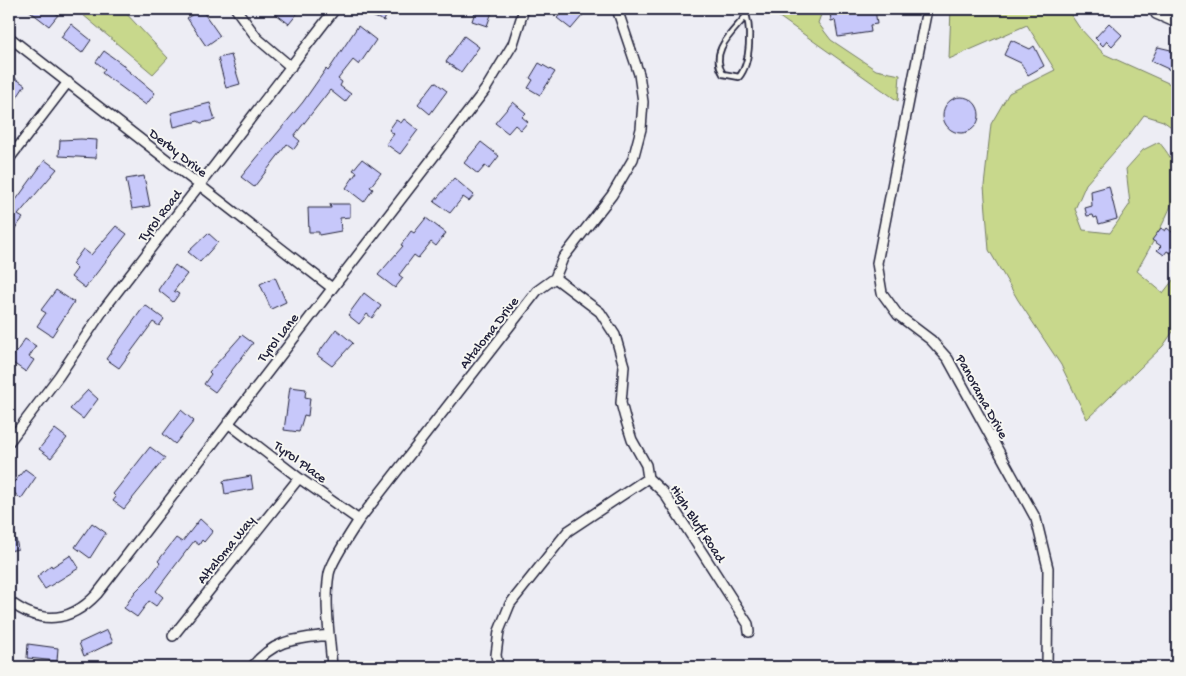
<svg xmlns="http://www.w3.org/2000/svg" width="1186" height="676" font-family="'Gochi Hand',sans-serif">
  <rect width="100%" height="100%" fill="#ededf4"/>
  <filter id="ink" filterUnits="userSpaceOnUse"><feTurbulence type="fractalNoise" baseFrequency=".02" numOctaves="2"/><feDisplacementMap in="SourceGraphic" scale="10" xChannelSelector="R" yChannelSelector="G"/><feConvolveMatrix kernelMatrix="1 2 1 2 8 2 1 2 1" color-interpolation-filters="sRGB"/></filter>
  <g filter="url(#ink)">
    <!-- green -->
    <path fill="#c8d88c" stroke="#757d64" d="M 76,9 L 122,9 L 168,58 L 153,74 Z
      M 768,9 L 823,9 L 818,23 L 831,40 L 876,70 L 900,75 L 898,101 Z
      M 951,9 L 1067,9 L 1079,27 L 1104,54 L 1177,87 L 1177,131 L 1163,121 L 1144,115 L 1129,135 L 1086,184 L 1075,209 L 1083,230 L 1110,233 L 1130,204 L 1126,169 L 1143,150 L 1159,142 C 1167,152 1175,162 1177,176 C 1181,199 1148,249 1137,271 L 1163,293 L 1177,275 L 1177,326 L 1163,346 L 1087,419 L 1061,365 L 1018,300 L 989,250 L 984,186 L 991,124 L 1009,93 L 1055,70 L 1027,25 L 949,59 Z"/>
    <!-- building -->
    <path fill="#c7c8fa" stroke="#22223b" d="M 27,9 L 50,9 L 58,15 L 49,26 Z
      M 201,9 L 220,36 L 206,46 L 187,18 Z
      M 280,9 L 301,9 L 289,24 L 276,14 Z
      M 371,9 L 389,9 L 384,21 L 369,15 Z
      M 476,9 L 493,9 L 487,26 L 472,21 Z
      M 565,9 L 588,9 L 571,29 L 557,18 Z
      M 841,9 L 875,9 L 877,24 L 870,25 L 871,32 L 838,37 L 835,20 L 831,21 L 830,11 Z
      M 1109,23 L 1122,35 L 1112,46 L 1107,41 L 1103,46 L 1095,38 Z
      M 71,24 L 91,40 L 82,53 L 61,37 Z
      M 358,26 L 376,40 L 359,65 L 353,60 L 338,79 L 342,82 L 340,86 L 351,94 L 345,102 L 330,90 L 294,136 L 300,141 L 294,149 L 287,144 L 254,187 L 241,177 L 303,102 L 326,69 L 328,71 Z
      M 464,36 L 479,47 L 461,72 L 446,62 Z
      M 1011,40 L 1030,49 L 1034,46 L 1044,66 L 1028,75 L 1021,63 L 1004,55 Z
      M 1158,47 L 1175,51 L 1173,54 L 1177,56 L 1177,73 L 1151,61 Z
      M 104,51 L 126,67 L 125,68 L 155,93 L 146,105 L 102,73 L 105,69 L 96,62 Z
      M 231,55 L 240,84 L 226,88 L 218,58 Z
      M 539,63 L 555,72 L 540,95 L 528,88 L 533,80 L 530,78 Z
      M 9,74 L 25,85 L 9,110 Z
      M 435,82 L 447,91 L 430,114 L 418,104 Z
      M943 115a18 18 0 1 1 36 0a18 18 0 1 1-36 0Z
      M 513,102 L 526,113 L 522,117 L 528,122 L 521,130 L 515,125 L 508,133 L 495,123 Z
      M 210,103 L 215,120 L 201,123 L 198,121 L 174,127 L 171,113 Z
      M 404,119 L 418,130 L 400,154 L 386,144 L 394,134 L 389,130 L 396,120 L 401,123 Z
      M 81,139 L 97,140 L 96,158 L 59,156 L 60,140 Z
      M 481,142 L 499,156 L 489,169 L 485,166 L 478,174 L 464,163 Z
      M 362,159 L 381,173 L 370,187 L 373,189 L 364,202 L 346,188 L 357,172 L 353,170 Z
      M 45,160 L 57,169 L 18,215 L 23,218 L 9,236 L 9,204 L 13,198 L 16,200 Z
      M 144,176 L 150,206 L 132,209 L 126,179 Z
      M 454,178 L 474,195 L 469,201 L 463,197 L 450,213 L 434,202 Z
      M 1109,186 L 1117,219 L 1099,224 L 1097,217 L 1094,218 L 1093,215 L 1087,216 L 1085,208 L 1092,206 L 1091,191 Z
      M 330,204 L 350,204 L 350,217 L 340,218 L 341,231 L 319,235 L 319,232 L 309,232 L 308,208 L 331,208 Z
      M 426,218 L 446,233 L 436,246 L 431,242 L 418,258 L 414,255 L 399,275 L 403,278 L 395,288 L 378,275 L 403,246 L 401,245 L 411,231 L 414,233 Z
      M 116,226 L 127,234 L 85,288 L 71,277 L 77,269 L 72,264 L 83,249 L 91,255 Z
      M 1161,228 L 1165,231 L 1167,228 L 1177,236 L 1177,244 L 1171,253 L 1167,251 L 1164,255 L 1157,250 L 1161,246 L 1152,240 Z
      M 208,233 L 218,242 L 200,262 L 188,252 Z
      M 175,265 L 187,274 L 174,291 L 179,294 L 173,302 L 158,290 Z
      M 275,277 L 286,302 L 271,309 L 260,284 Z
      M 56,290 L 74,302 L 52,336 L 37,326 L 46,313 L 41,310 Z
      M 364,293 L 381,306 L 372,318 L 367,314 L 359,324 L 348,315 Z
      M 145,305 L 164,319 L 159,326 L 153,322 L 119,368 L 106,359 Z
      M 336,329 L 353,343 L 332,366 L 317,355 Z
      M 242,335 L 253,343 L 215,392 L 204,384 L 211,374 L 209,372 Z
      M 25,339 L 36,346 L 29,357 L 34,360 L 26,372 L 10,361 Z
      M 290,387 L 306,389 L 305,397 L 310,398 L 308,416 L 304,415 L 299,432 L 284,430 Z
      M 88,390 L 98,399 L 83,419 L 70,409 Z
      M 181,410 L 194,421 L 175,444 L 163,434 Z
      M 55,429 L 67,438 L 51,458 L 39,449 Z
      M 150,447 L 165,458 L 124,509 L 113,501 L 116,497 L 113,494 Z
      M 25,469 L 36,477 L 21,499 L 9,488 Z
      M 251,476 L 253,489 L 225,494 L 223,481 Z
      M 200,519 L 213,531 L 204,542 L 202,540 L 199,545 L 194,541 L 165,579 L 156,591 L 163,597 L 156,606 L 149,601 L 137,617 L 124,608 L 135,592 L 149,578 L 160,563 L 158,561 L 176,538 L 182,542 Z
      M 92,523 L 106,533 L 90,558 L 75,547 Z
      M 16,539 L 18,549 L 9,551 L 9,540 Z
      M 71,555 L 79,568 L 45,589 L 37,577 L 51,565 L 52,567 Z
      M 107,630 L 113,642 L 84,656 L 79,643 Z
      M 28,644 L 58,648 L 57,661 L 27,658 Z"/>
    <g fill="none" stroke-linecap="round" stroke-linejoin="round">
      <!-- service casing -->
      <g stroke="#22223b" stroke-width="8">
        <path id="service" d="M 744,9 C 752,26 751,63 739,77 L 723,74 C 709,51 732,33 746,16"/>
      </g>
      <!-- minor casing -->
      <g stroke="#22223b" stroke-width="12">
        <path id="minor" d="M 236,9 L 257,38 L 291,67
          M 927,9 L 877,263 L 882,293 L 898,315 L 931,340 L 948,359 L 1036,519 L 1048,568 L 1047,667
          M 1156,14 L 1177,23
          M 9,37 L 332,288
          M 9,159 L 68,82
          M 555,278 L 600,312 L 615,335 L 624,366 L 621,403 L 625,418 L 632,440 L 646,465 L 648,478 L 664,493 L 748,624 L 749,632
          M 228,423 L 299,478 L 359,520
          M 9,442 L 59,376 L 104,309 L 335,9
          M 9,601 C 40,625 70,623 97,594 L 485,90 L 513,44 L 524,9
          M 173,636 L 299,478
          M 252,667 C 274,639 296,639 329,635
          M 332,667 C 330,637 324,604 329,574 C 331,562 352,531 359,520 L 537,291 L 555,278 L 563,258 L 612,195 L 633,159 L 641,129 L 643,102 L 639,74 L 617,9
          M 498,667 L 496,655 L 499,631 L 510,604 L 568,531 L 648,478"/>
      </g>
      <!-- service -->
      <use href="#service" stroke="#f6f6f2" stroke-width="4.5"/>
      <!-- minor -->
      <use href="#minor" stroke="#f6f6f2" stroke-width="9"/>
    </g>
  </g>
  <g text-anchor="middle" stroke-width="4" stroke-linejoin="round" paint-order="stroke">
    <!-- street labels -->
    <g font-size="14" fill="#22223b" stroke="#f6f6f2">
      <text transform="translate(179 152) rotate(38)" y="5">Derby Drive</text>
      <text transform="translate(159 215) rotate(-52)" y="5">Tyrol Road</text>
      <text transform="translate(488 332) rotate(-52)" y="5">Altaloma Drive</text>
      <text transform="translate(277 337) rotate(-52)" y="5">Tyrol Lane</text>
      <text transform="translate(983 396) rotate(61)" y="5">Panorama Drive</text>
      <text transform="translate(301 461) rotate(36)" y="5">Tyrol Place</text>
      <text transform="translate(699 523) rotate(57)" y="5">High Bluff Road</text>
      <text transform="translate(225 549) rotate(-51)" y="5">Altaloma Way</text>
    </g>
  </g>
  <!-- margin -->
  <rect width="1186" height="676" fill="none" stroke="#f6f6f2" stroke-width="30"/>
  <rect x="15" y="15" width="1156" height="646" fill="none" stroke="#22223b" stroke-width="2" filter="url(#ink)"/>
</svg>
